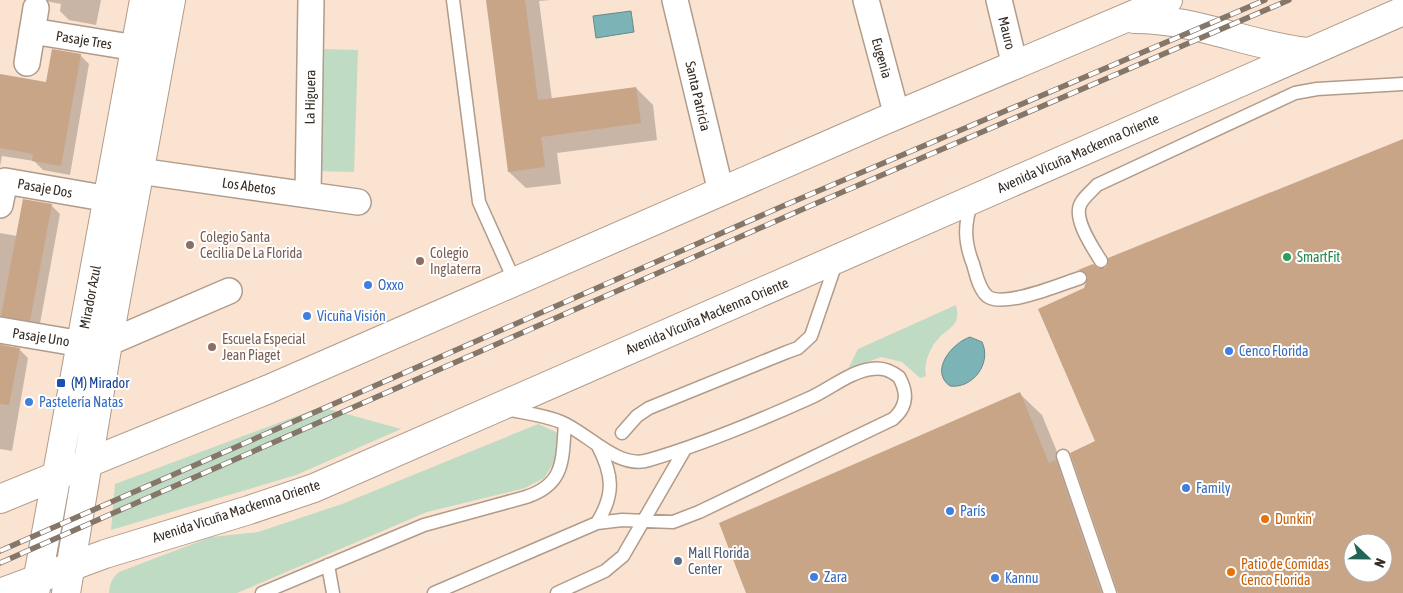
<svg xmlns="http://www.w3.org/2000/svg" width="1403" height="593" font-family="'Asap Condensed',sans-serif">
  <rect width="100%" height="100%" fill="#fae3d0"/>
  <!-- green -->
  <path fill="#c0dbc3" d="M 320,49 L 358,50 L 354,172 L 316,171 Z
    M 956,305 C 957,310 958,315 956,321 C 953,328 944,332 939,338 C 930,347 923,364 926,376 L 920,378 L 902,362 L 881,357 L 848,369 L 858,349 Z
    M 321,407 L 401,429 L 296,475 L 111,530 L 115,484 Z
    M 538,424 L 556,432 L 561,444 L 557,457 L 544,478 L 525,488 L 427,512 L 237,593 L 109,593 C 110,583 112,578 119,572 L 211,537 L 258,532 L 342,504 Z"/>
  <!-- water -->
  <path fill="#7bb3b6" stroke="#668a8a" d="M 631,11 L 634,32 L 596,38 L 593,16 Z
    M 970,337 L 982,342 C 992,363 973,389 950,386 C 929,371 952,343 970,337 Z"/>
  <!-- shadow -->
  <path fill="#0003" fill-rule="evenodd" d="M 40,0 L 101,0 L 96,25 L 69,20 L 60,11 L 61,4 Z
    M 487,0 L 550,0 L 539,1 L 552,100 L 636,88 L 653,105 L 657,140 L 557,153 L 561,184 L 526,188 L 509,172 Z
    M 80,55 L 89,64 L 70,175 L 43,170 L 34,161 L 2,156 L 0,166 L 0,75 L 47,83 Z
    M 1403,141 L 1403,593 L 1119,593 L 1097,441 L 1085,289 L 1088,278 L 1080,271 L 1105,269 ZM 1353,543 L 1383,543 L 1383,573 L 1353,573 Z
    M 51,205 L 60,214 L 39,329 L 0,320 L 0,233 L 17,236 Z
    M 0,344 L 19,349 L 28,358 L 12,451 L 0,449 Z
    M 1020,394 L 1042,415 L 1115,593 L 747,593 Z"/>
  <!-- building -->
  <path fill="#c9a587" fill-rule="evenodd" d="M 486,0 L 525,0 L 538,100 L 636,87 L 641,123 L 541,137 L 545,167 L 508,172 Z
    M 52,49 L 81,54 L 61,166 L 32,161 L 33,154 L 0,148 L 0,74 L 46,82 Z
    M 1403,139 L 1403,593 L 1118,593 L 1070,453 L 1095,441 L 1038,309 L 1084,288 L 1088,276 L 1085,272 L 1078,270 L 1093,264 L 1098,268 L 1105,268 L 1108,264 L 1108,258 ZM 1353,543 L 1383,543 L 1383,573 L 1353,573 Z
    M 23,199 L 52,204 L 30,321 L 1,316 Z
    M 0,345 L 20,348 L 9,405 L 0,404 Z
    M 1020,392 L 1049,463 L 1056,460 L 1101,593 L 746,593 L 719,523 Z"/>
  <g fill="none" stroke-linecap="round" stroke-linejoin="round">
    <!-- lane casing -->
    <g stroke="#b19b8a" stroke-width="15">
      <path id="lane" d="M 453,0 L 479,202 L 515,282
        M 972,201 C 964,224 964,241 973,264 C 976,274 979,289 987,296 C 1003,309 1061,284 1080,278
        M 1101,261 C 1093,248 1072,218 1081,203 C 1085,196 1092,191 1097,185 L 1295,93 L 1317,89 L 1403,84
        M 622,433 L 637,416 L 649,408 L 787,352 L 798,348 L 811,336 L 837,260
        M 1063,456 L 1110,593
        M 597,523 C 615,494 613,475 598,446
        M 328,565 L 333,593
        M 262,593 L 424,525 L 526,497 C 566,484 562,458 565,424
        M 434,593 L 597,523 L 622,520 L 673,522 L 699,512 L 893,419 C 907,407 908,393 899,377 C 890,370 882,367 871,369 C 850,372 831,388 812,397 C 761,420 704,444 649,460 C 618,470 588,433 561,422 C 544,415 524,413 506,409
        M 557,593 L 605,571 L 623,556 L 685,449"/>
    </g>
    <!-- street casing -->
    <g stroke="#b19b8a" stroke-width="28">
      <path id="street" d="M 675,0 L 721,192
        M 866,0 L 897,116
        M 999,0 L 1015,66
        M 32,31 L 136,48
        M 27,63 L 36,8
        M 139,171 L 358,202
        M 308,195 L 311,0
        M 0,205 L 5,181 L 109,199
        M 0,330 L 82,344
        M 108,343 L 229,291"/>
    </g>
    <!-- secondary casing -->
    <g stroke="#b19b8a" stroke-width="30">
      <path id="secondary" d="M 35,593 L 144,0
        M 66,593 L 108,343 L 171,0"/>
    </g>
    <!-- primary casing -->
    <g stroke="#b19b8a" stroke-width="30">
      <path id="primary" d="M 1134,19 C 1197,19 1246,45 1307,52
        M 0,499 L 269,389 L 878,123 L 1168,0
        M 0,593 L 105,554 L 249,510 L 314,488 L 1403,11"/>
    </g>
    <!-- lane -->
    <use href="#lane" stroke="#fff" stroke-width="12"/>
    <!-- street -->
    <use href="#street" stroke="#fff" stroke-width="25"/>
    <!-- secondary -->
    <use href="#secondary" stroke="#fff" stroke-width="28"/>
    <!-- primary -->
    <use href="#primary" stroke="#fff" stroke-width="28"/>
    <!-- rail casing -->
    <g stroke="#85766a" stroke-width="5.5">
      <path id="rail" d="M 0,551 L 783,206 L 1265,0
        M 0,563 L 810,206 L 1289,0"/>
    </g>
    <!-- rail -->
    <use href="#rail" stroke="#fff" stroke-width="4" stroke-dasharray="11" stroke-linecap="butt"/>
  </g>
  <!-- markers -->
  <g fill="#8d6e63" stroke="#fff" stroke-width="2">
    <circle cx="190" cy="245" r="5"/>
    <circle cx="420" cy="261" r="5"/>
    <circle cx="212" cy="347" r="5"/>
  </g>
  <circle fill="#2e9e5b" stroke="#fff" stroke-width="2" cx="1287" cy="257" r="5"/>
  <g fill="#3f7fe0" stroke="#fff" stroke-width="2">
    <circle cx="368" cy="285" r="5"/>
    <circle cx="307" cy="316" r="5"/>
    <circle cx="1229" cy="351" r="5"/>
    <circle cx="29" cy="402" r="5"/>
    <circle cx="1186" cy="488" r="5"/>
    <circle cx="950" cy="511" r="5"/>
    <circle cx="814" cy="577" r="5"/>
    <circle cx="995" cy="578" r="5"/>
  </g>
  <rect fill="#1a4fb4" stroke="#fff" stroke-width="2" x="56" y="378" width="10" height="10" rx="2.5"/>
  <g fill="#e8710a" stroke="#fff" stroke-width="2">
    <circle cx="1265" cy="519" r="5"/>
    <circle cx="1231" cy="572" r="5"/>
  </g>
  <circle fill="#5c6f8a" stroke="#fff" stroke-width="2" cx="678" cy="561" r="5"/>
  <g text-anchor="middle" stroke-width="4" stroke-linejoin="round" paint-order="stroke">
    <!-- street labels -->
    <g font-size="14" fill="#352c25" stroke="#fff">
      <text transform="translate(1007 33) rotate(76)" y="5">Mauro</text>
      <text transform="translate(84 40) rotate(9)" y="5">Pasaje Tres</text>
      <text transform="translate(882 58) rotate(74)" y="5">Eugenia</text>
      <text transform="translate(698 96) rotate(77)" y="5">Santa Patricia</text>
      <text transform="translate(310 97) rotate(-89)" y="5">La Higuera</text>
      <text transform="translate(1078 153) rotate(-24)" y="5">Avenida Vicuña Mackenna Oriente</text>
      <text transform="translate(249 186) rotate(8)" y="5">Los Abetos</text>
      <text transform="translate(45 188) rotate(10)" y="5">Pasaje Dos</text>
      <text transform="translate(90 297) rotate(-79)" y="5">Mirador Azul</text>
      <text transform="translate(707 316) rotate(-23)" y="5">Avenida Vicuña Mackenna Oriente</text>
      <text transform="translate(41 337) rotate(9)" y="5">Pasaje Uno</text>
      <text transform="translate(236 511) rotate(-18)" y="5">Avenida Vicuña Mackenna Oriente</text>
    </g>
    <!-- education labels -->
    <g font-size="14" fill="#785e54" stroke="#fff" text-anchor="start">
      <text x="200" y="242">Colegio Santa<tspan x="200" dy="16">Cecilia De La Florida</tspan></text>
      <text x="430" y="258">Colegio<tspan x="430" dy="16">Inglaterra</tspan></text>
      <text x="222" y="344">Escuela Especial<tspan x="222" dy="16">Jean Piaget</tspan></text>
    </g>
    <!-- leisure labels -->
    <g font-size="14" fill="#27864d" stroke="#fff" text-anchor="start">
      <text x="1297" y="262">SmartFit</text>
    </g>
    <!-- shop labels -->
    <g font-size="14" fill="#366cbe" stroke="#fff" text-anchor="start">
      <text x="378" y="290">Oxxo</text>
      <text x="317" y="321">Vicuña Visión</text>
      <text x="1239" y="356">Cenco Florida</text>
      <text x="39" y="407">Pastelería Natas</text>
      <text x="1196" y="493">Family</text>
      <text x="960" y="516">París</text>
      <text x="824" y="582">Zara</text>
      <text x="1005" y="583">Kannu</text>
    </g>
    <!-- transit labels -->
    <g font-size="14" fill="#164399" stroke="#fff" text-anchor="start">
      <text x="71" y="388">(M) Mirador</text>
    </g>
    <!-- food labels -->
    <g font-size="14" fill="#c56008" stroke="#fff" text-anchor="start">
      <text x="1275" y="524">Dunkin'</text>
      <text x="1241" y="569">Patio de Comidas<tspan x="1241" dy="16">Cenco Florida</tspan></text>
    </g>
    <!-- service labels -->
    <g font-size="14" fill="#4e5e75" stroke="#fff" text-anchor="start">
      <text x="688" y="558">Mall Florida<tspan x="688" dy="16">Center</tspan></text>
    </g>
  </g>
  <!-- north arrow -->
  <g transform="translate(1368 558) rotate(112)"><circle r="24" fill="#ffffff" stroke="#aeaba8"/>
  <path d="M0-4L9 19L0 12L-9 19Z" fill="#216556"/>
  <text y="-8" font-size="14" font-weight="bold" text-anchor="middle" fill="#352c25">N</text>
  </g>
</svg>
